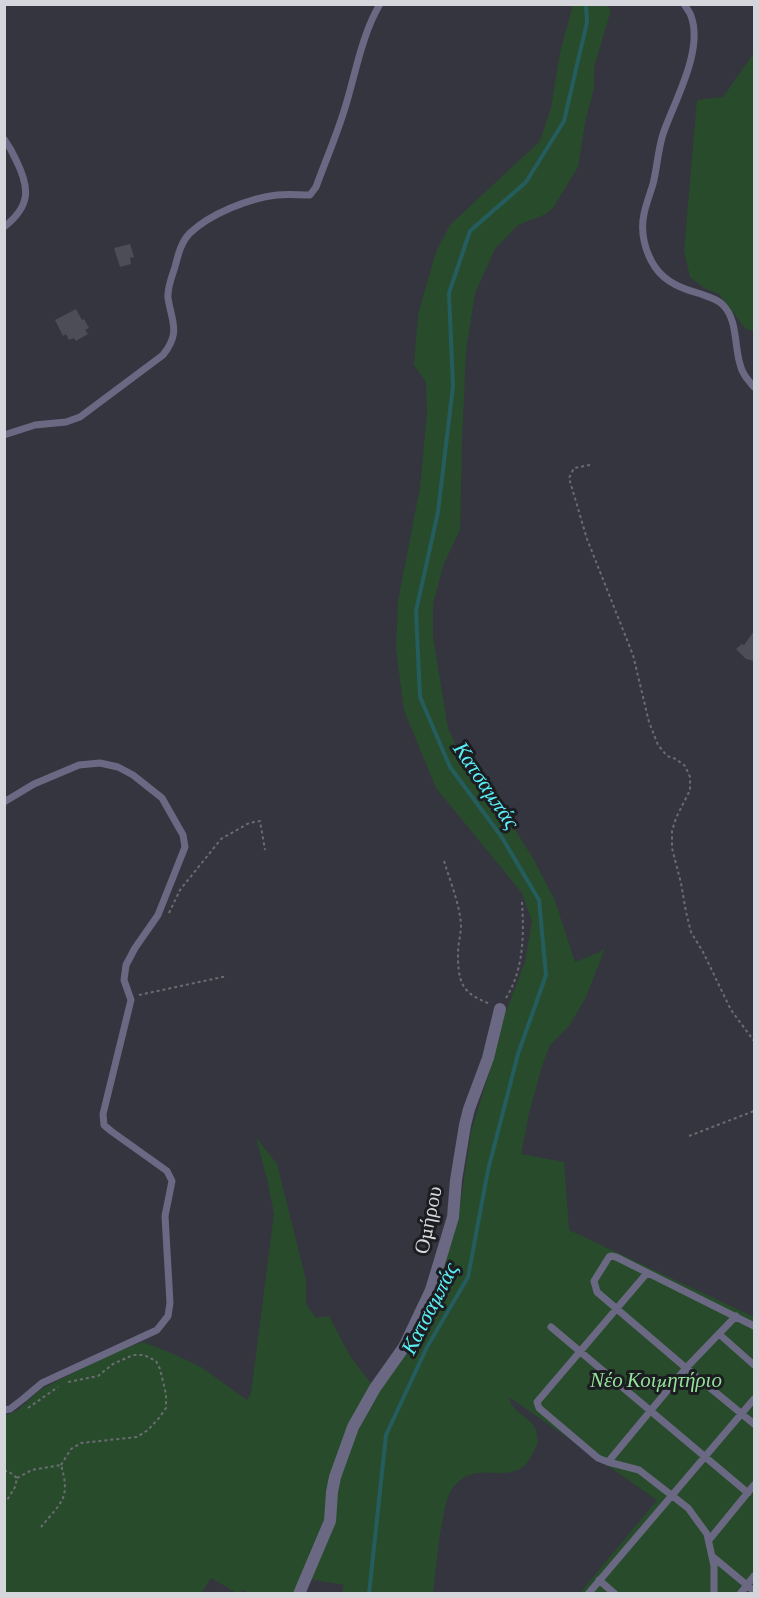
<svg xmlns="http://www.w3.org/2000/svg" width="759" height="1598" font-family="'Crimson Pro',serif">
  <rect width="100%" height="100%" fill="#34353e"/>
  <!-- green -->
  <path fill="#284c2b" d="M 571,5 L 607,5 L 611,10 L 594,67 L 594,88 L 585,123 L 578,167 L 553,208 L 546,214 L 518,225 L 495,249 L 475,293 L 466,351 L 462,441 L 460,529 L 443,566 L 433,604 L 433,637 L 448,728 L 459,752 L 494,797 L 534,860 L 555,901 L 575,962 L 598,953 L 605,948 L 586,997 L 569,1026 L 550,1045 L 542,1066 L 529,1113 L 521,1154 L 564,1162 L 569,1230 L 754,1317 L 754,1593 L 580,1593 L 657,1500 L 509,1397 C 512,1413 528,1415 535,1428 C 537,1432 537,1438 538,1443 C 534,1450 530,1461 524,1466 C 501,1484 475,1458 452,1489 C 441,1504 436,1572 433,1593 L 342,1593 L 344,1585 L 309,1579 L 336,1494 L 343,1470 L 354,1437 L 366,1412 L 395,1369 L 450,1246 L 461,1200 L 471,1132 L 497,1047 L 504,1017 L 525,962 L 532,921 L 522,893 L 436,788 L 404,710 L 396,649 L 398,601 L 420,488 L 427,412 L 426,382 L 414,365 L 418,315 L 436,252 L 450,225 L 540,141 L 551,108 L 560,53 L 572,8 Z
    M 754,53 L 754,331 L 746,329 L 719,294 L 704,288 L 690,277 L 684,251 L 697,100 L 723,97 Z
    M 256,1137 L 277,1164 L 306,1280 L 306,1304 L 316,1318 L 329,1316 L 350,1356 L 372,1385 L 317,1539 L 295,1593 L 248,1593 L 244,1590 L 237,1593 L 211,1578 L 202,1592 L 203,1593 L 5,1593 L 4,1416 L 18,1410 L 40,1390 L 63,1378 L 118,1351 L 143,1342 L 171,1353 L 201,1367 L 247,1400 L 251,1393 L 274,1214 L 268,1183 Z"/>
  <g fill="none" stroke-linecap="round" stroke-linejoin="round">
    <!-- stream -->
    <path stroke="#255c5e" stroke-width="4" d="M 369,1594 L 386,1435 L 427,1347 L 468,1277 L 488,1170 L 518,1054 L 546,975 L 539,900 L 501,836 L 450,767 L 420,697 L 416,611 L 438,512 L 453,386 L 449,293 L 470,231 L 526,182 L 564,121 L 587,22 L 586,4"/>
  </g>
  <!-- building -->
  <path fill="#4c4d56" d="M 130,244 L 134,257 L 130,258 L 131,264 L 120,267 L 114,248 Z
    M 76,309 L 82,320 L 84,319 L 89,328 L 85,330 L 88,334 L 76,341 L 74,338 L 69,340 L 66,334 L 63,336 L 55,320 Z
    M 754,631 L 754,661 L 746,659 L 736,649 L 742,644 L 744,645 Z"/>
  <g fill="none" stroke-linecap="round" stroke-linejoin="round">
    <!-- path -->
    <path stroke="#6b6c73" stroke-width="2" stroke-dasharray="3 3" stroke-linecap="butt" d="M 590,465 L 574,468 L 569,478 L 587,539 L 633,655 L 649,722 L 658,745 L 667,756 L 676,759 L 685,766 L 690,777 L 690,790 L 676,818 L 672,831 L 672,848 L 681,883 L 686,912 L 691,932 L 703,952 L 731,1010 L 754,1041
      M 444,861 C 450,881 459,902 461,924 C 461,930 460,936 459,942 C 458,948 458,954 458,960 C 459,988 466,994 490,1004
      M 169,913 L 180,890 L 221,839 L 249,823 L 260,821 L 265,850
      M 139,995 L 227,976
      M 506,998 C 524,969 524,934 522,902
      M 689,1136 L 754,1111
      M 28,1408 L 58,1387
      M 61,1465 L 71,1449 L 81,1443 L 137,1437 L 148,1430 L 159,1418 L 166,1408 L 166,1394 L 160,1369 L 156,1361 L 144,1355 L 133,1355 L 113,1364 L 98,1376 L 68,1382
      M 4,1471 L 8,1471 L 17,1478 L 15,1487 L 7,1500 L 4,1501
      M 17,1478 L 32,1470 L 61,1465 C 71,1499 61,1502 41,1527"/>
    <!-- lane -->
    <path stroke="#6b6884" stroke-width="7" d="M 684,4 C 686,8 690,12 691,16 C 704,50 674,102 663,134 C 658,150 657,168 653,184 C 650,194 646,204 644,214 C 640,232 645,252 655,267 C 666,283 683,289 701,294 C 708,297 717,299 722,304 C 738,319 734,345 740,364 C 742,374 748,380 754,387
      M 4,139 C 9,146 13,153 16,160 C 30,188 31,206 4,227
      M 4,435 L 35,425 L 66,422 L 80,417 L 163,355 C 181,332 172,323 168,298 C 167,288 172,276 175,267 C 178,255 181,242 190,233 C 210,214 249,198 277,195 C 288,194 299,195 310,195 L 316,187 C 325,162 336,137 344,111 C 355,77 361,36 380,4
      M 4,802 L 34,784 L 79,765 L 100,763 L 118,767 L 133,775 L 162,798 L 183,835 L 185,847 L 158,915 L 135,948 L 126,965 L 124,980 L 131,1000 L 103,1114 L 104,1125 L 111,1131 L 167,1171 L 172,1181 L 165,1216 L 170,1303 L 168,1316 L 157,1330 L 42,1383 L 23,1399 L 10,1409 L 4,1410
      M 647,1273 L 537,1402 L 539,1408 L 598,1458 L 608,1462 L 639,1470 L 688,1508 L 707,1534 L 714,1566 L 714,1594
      M 754,1326 L 616,1257 L 611,1256 L 609,1257 L 594,1281 L 597,1292 L 686,1368 L 754,1424
      M 551,1327 L 748,1493
      M 719,1334 L 754,1365
      M 608,1462 L 686,1368 L 736,1316
      M 709,1540 L 754,1485
      M 713,1557 L 754,1591
      M 599,1580 L 615,1594
      M 588,1594 L 754,1399
      M 740,1594 L 754,1576"/>
    <!-- street -->
    <path stroke="#6b6884" stroke-width="12" d="M 299,1594 L 330,1521 L 332,1492 L 335,1477 L 353,1427 L 375,1388 L 404,1347 L 431,1290 L 453,1217 L 456,1180 L 465,1125 L 469,1109 L 488,1058 L 500,1009"/>
  </g>
  <g text-anchor="middle" stroke-width="6" stroke-linejoin="round" paint-order="stroke">
    <!-- street labels -->
    <g font-size="21" fill="#d5d6db" stroke="#1c1d21">
      <text transform="translate(428 1220) rotate(-78)" y="7">Ομήρου</text>
    </g>
    <!-- park labels -->
    <g font-size="21" font-style="italic" fill="#94e19a" stroke="#1c1d21">
      <text x="656" y="1387">Νέο Κοιμητήριο</text>
    </g>
    <!-- water labels -->
    <g font-size="22" font-style="italic" fill="#5aeff7" stroke="#1c1d21">
      <text transform="translate(487 785) rotate(56)" y="8">Κατσαμπάς</text>
      <text transform="translate(429 1308) rotate(-63)" y="8">Κατσαμπάς</text>
    </g>
  </g>
  <!-- border -->
  <rect width="759" height="1598" fill="none" stroke="#d5d6db" stroke-width="12"/>
</svg>
